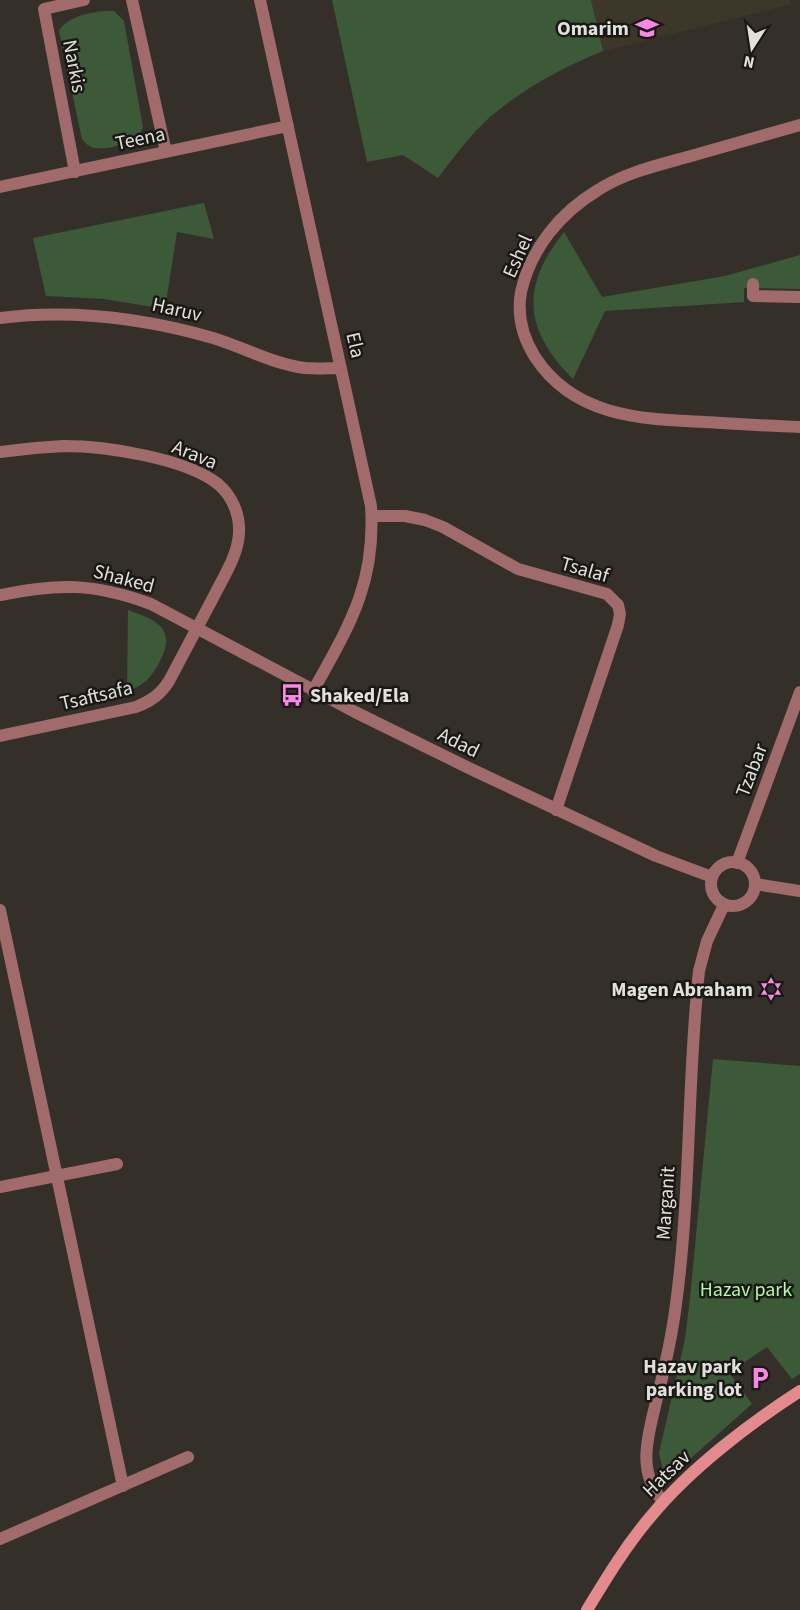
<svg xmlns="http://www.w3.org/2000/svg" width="800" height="1610" font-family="'Source Sans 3',sans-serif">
  <rect width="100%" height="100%" fill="#343029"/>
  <!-- built -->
  <path fill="#3d372a" d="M 591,0 L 790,0 L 791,4 L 603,51 Z"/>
  <!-- green -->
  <path fill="#3c5a38" d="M 332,0 L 591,0 L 603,51 C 562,68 524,88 490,117 C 470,135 454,157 438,178 L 403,155 L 367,162 Z
    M 114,11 L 124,21 L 143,127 L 139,136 L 134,140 C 117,145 94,157 82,139 L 59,31 C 67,15 98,10 114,11 Z
    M 204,203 L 214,239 L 177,232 L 165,309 L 104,299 L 46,296 L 33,238 Z
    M 564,232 L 602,297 L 725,276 L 800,255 L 800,289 L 744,288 L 744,302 L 605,311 L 573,379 C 524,330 520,287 564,232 Z
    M 128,610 C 156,620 177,628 160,661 C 152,677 144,685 127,692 Z
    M 713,1059 L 800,1066 L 800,1374 L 792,1379 L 767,1347 L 734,1369 L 730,1374 L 752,1404 L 673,1474 L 669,1475 L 663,1471 L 659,1453 L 685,1339 L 690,1298 Z"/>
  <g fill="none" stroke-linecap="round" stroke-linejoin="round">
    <!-- street -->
    <path stroke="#a26b6b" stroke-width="12" d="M 132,0 L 166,152
      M 260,0 L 371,506 C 376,584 349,626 313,691
      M 800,125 C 764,135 727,146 691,156 C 659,165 626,172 598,190 C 560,213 531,248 521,292 C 517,315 523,338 535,357 C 574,417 641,419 705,422 C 737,424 768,426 800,427
      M 75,172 L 44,9 L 84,0
      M 0,187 L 288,126
      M 753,284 L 753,296 L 800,297
      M 0,318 C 72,309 143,318 213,338 C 243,347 273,364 305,368 C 317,369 329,368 341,368
      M 0,452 C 21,449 42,447 64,446 C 105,446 185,458 218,484 C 232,496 240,514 239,533 C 238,555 224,576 214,596 C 199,624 184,653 169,681 C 161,694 151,701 136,707 L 0,736
      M 372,516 L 405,516 L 425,520 L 443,527 L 518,569 L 607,594 L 618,605 L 620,614 L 618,625 L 556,810
      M 0,595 C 59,583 94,583 151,604 L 355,712 L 475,771 L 656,856 L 712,877
      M711 884a22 22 0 1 1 44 0a22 22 0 1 1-44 0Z
      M 737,863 L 800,692
      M 755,884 L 800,891
      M 0,910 L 123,1486
      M 0,1187 L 117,1164
      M 663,1501 C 635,1471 649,1433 657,1398 C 665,1367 672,1336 676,1304 C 691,1194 687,1081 699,971 L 707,941 L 724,905
      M 0,1539 L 188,1457"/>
    <!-- secondary -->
    <path stroke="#e28a8c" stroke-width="12" d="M 587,1610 C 607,1577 627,1544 652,1515 C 690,1469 750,1423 800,1391"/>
  </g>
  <!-- icons -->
  <defs>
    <g id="school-bare" transform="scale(1.8)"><path d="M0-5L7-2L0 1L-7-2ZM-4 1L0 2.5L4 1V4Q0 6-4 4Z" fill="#fa87e6" stroke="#1a1815" stroke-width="2.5" paint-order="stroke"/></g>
    <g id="bus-bare" transform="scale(1.8)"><path d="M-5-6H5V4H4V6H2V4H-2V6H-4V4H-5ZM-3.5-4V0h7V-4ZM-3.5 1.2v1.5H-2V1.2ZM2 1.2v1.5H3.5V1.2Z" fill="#fa87e6" stroke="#1a1815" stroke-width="2.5" paint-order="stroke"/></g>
    <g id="synagogue-bare" transform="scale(1.8)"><path d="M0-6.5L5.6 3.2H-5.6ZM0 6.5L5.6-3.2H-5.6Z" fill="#fa87e6" stroke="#1a1815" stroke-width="2.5" paint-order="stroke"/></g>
    <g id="parking-bare" transform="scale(1.8)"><path d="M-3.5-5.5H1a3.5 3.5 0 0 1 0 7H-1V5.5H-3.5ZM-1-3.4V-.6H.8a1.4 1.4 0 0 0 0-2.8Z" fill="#fa87e6" stroke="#1a1815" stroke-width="2.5" paint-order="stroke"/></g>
  </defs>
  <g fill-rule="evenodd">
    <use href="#school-bare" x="647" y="28"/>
    <use href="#bus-bare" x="292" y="695"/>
    <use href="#synagogue-bare" x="771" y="989"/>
    <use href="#parking-bare" x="760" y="1378"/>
  </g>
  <g text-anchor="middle" stroke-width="5" stroke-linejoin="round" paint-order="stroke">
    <!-- poi labels -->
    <g font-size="20" font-weight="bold" fill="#e2e0dc" stroke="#1a1815" text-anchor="end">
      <text x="629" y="35">Omarim</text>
      <text x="310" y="702" text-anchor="start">Shaked/Ela</text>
      <text x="753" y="996">Magen Abraham</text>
      <text x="742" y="1373">Hazav park<tspan x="742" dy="23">parking lot</tspan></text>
    </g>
    <!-- street labels -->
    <g font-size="20" fill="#e2e0dc" stroke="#1a1815">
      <text transform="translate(75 66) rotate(79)" y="7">Narkis</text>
      <text transform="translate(140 138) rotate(-12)" y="7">Teena</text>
      <text transform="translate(517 256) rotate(-66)" y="7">Eshel</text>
      <text transform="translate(177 309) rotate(13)" y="7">Haruv</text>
      <text transform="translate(356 345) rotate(77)" y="7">Ela</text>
      <text transform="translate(195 454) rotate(22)" y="7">Arava</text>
      <text transform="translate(585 569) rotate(16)" y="7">Tsalaf</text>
      <text transform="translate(124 578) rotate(15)" y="7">Shaked</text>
      <text transform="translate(96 695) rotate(-13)" y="7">Tsaftsafa</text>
      <text transform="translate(459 742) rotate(26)" y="7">Adad</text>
      <text transform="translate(751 770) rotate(-69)" y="7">Tzabar</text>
      <text transform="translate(665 1203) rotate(-86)" y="7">Marganit</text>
      <text transform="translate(666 1473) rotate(-44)" y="7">Hatsav</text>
    </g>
    <!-- park labels -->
    <g font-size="20" fill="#b2f9a8" stroke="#1a1815">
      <text x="746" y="1296">Hazav park</text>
    </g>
  </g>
  <!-- north arrow -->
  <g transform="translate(752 48) rotate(192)" stroke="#1a1815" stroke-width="4.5" paint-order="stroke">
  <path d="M0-4.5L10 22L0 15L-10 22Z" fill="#e2e0dc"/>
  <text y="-9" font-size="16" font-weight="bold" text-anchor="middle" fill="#e2e0dc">N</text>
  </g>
</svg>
